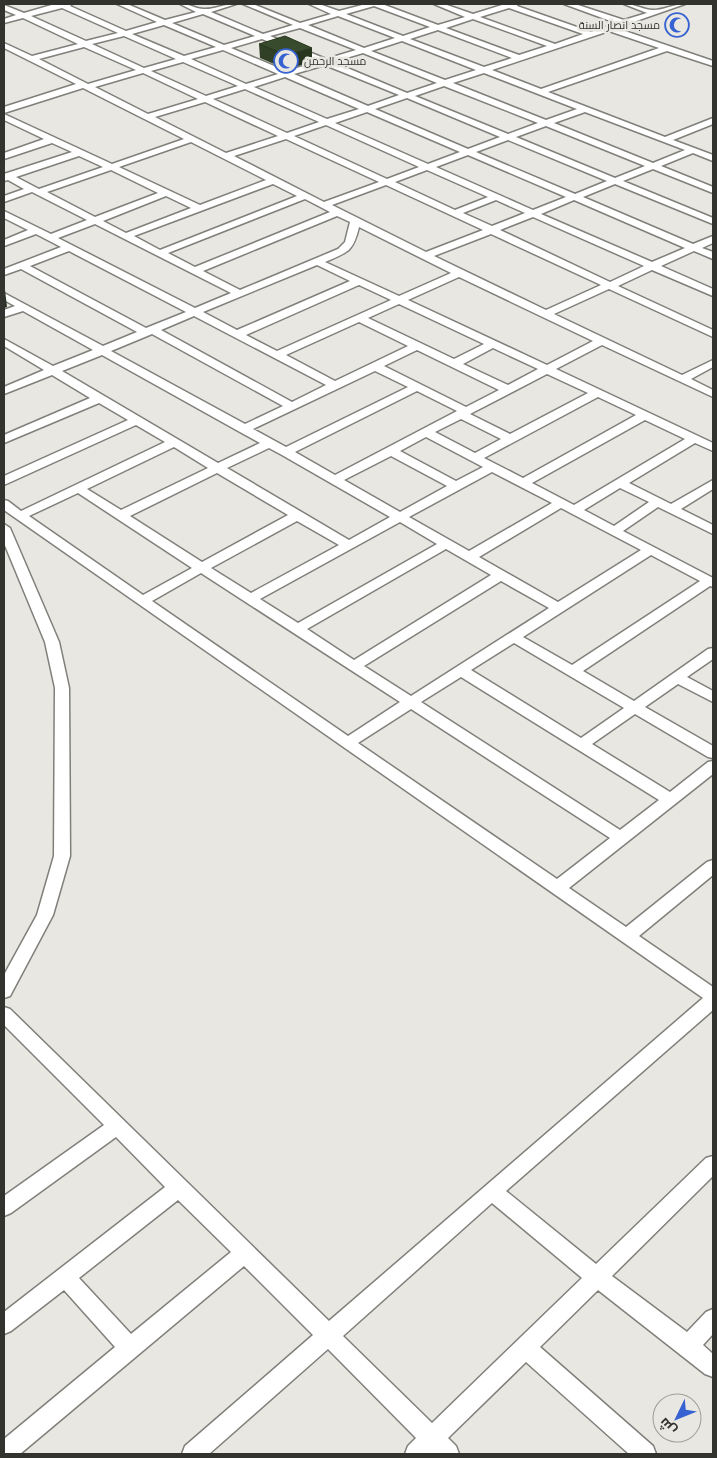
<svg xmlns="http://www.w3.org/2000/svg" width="717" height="1458" font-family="'Varela Round',Cairo,sans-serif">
  <rect width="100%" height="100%" fill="#e8e7e1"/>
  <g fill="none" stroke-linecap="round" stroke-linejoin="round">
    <!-- minor casing -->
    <g stroke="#807f7a" stroke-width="3">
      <path id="minor" d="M 55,4 L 72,4 L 70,6 L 126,31 L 157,22 L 117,4 L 127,4 L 165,20 L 196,12 L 180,4 C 190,4 196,9 204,9 C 212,10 225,4 236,4 L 211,12 L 263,34 L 293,25 L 243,4 L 253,4 L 300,23 L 331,14 L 309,4 L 319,4 L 339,11 L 366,4 L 382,4 L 438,25 L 465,17 L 434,4 L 444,4 L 473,14 L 502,5 L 501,4 L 518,4 L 517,6 L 591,32 L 616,23 L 564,4 L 575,4 L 624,20 L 647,13 L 624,4 C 635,4 642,9 652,10 C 661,11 674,4 685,4 L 616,28 L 713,61 L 713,66 L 667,51 L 548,92 L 665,137 L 713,118 L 713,124 L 673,140 L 713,155 L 713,161 L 693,153 L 661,166 L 713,187 L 713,193 L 653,169 L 623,181 L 713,218 L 713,224 L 615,184 L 583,197 L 693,244 L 713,236 L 713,243 L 702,248 L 713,252 L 713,259 L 694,251 L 661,266 L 713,289 L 713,296 L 652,270 L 618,286 L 713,330 L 713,337 L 609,289 L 554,314 L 682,375 L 713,360 L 713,367 L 691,379 L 713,390 L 713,397 L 602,345 L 556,369 L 713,443 L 713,451 L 695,443 L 629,483 L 671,504 L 713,480 L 713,489 L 681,509 L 713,525 L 713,534 L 658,507 L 623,531 L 713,578 L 713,587 L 710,586 L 583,671 L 634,701 L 708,649 L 713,648 L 713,659 L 687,677 L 713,691 L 713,702 L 678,684 L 645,707 L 713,746 L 713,758 L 708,757 L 635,714 L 592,744 L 670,792 L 708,762 L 713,761 L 713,774 L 569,888 L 626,927 L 707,862 L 713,860 L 713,875 L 639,936 L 713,987 L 713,1010 L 506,1191 L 596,1264 L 706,1158 L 713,1156 L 713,1176 L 612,1276 L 687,1332 L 706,1312 L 713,1309 L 713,1334 L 703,1345 L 713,1354 L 713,1377 L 705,1374 L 598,1290 L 540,1347 L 653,1446 L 656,1454 L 629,1454 L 526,1362 L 448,1438 L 456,1446 L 459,1454 L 405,1454 L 408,1446 L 416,1438 L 328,1349 L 209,1454 L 182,1454 L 185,1446 L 313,1335 L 244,1266 L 20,1454 L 4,1454 L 4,1439 L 115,1347 L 64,1290 L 11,1331 L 4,1334 L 4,1312 L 165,1187 L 116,1137 L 11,1213 L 4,1216 L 4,1196 L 104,1125 L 4,1025 L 4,1007 L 10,1009 L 329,1321 L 703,998 L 4,510 L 4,500 L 8,501 L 21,511 L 165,442 L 136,425 L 4,485 L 4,476 L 128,420 L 99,403 L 4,443 L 4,435 L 90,398 L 52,375 L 4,394 L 4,387 L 44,370 L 4,346 L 4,339 L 53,366 L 93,350 L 23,311 L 4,317 L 4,310 L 15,306 L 4,300 L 4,293 L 103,346 L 137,332 L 21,269 L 4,275 L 4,269 L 61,247 L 36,234 L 4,246 L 4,240 L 28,230 L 4,218 L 4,211 L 51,234 L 87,220 L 32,192 L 4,202 L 4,196 L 24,189 L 8,180 L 4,181 L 4,174 L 72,152 L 52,143 L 4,159 L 4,153 L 44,139 L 4,120 L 4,114 L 112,164 L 184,139 L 83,88 L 4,113 L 4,107 L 76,84 L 4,48 L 4,43 L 32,56 L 78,44 L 23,18 L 4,23 L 4,19 L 16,15 L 4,10 L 4,5 L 24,13 ZM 374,6 L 430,27 L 403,36 L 346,14 ZM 62,8 L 118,33 L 86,41 L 31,16 ZM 509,8 L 583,34 L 555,44 L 480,17 ZM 203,14 L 255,36 L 224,45 L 172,23 ZM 338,16 L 395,38 L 364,48 L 308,25 ZM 473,19 L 547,46 L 519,55 L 446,28 ZM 164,25 L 216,47 L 184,56 L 132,34 ZM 300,28 L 356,50 L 326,59 L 270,36 ZM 438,30 L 512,58 L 484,67 L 410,39 ZM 609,31 L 659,48 L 541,89 L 492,70 ZM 124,36 L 176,59 L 144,68 L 92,44 ZM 262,39 L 318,62 L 286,71 L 231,48 ZM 402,41 L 476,70 L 445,80 L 371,51 ZM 84,47 L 136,70 L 88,84 L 39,59 ZM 223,50 L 278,74 L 246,84 L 191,59 ZM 363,53 L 437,83 L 407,93 L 333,62 ZM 183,62 L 238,86 L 206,96 L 151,71 ZM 325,65 L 399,95 L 368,106 L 294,74 ZM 143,73 L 198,99 L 148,114 L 95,87 ZM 484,73 L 577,109 L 546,120 L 453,83 ZM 285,77 L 359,109 L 327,119 L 254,87 ZM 444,86 L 538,123 L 508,134 L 415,96 ZM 245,89 L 319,122 L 287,133 L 213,99 ZM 407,98 L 500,137 L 468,149 L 375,109 ZM 205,102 L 278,136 L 226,153 L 155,117 ZM 367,112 L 460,152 L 428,164 L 335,123 ZM 585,112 L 685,150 L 653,163 L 554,123 ZM 326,125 L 419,167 L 387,179 L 294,136 ZM 546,126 L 645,166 L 615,178 L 516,137 ZM 286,139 L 379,182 L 324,202 L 234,156 ZM 508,140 L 607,181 L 575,194 L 476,152 ZM 191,142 L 266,180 L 200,205 L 119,167 ZM 468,155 L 566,197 L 533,210 L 436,167 ZM 79,156 L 103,167 L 39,189 L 16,177 ZM 111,170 L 158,193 L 95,217 L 47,192 ZM 427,170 L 488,197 L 455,210 L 395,182 ZM 273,184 L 297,196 L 160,250 L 134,236 ZM 386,185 L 483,230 L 426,252 L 332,205 ZM 166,196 L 191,208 L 126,233 L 103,221 ZM 305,199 L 330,212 L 195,267 L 168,253 ZM 496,200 L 525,213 L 492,226 L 463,213 ZM 574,200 L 685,248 L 652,262 L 541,214 ZM 337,216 L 350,222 L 345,242 L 338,249 L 240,290 L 203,271 ZM 533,217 L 644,266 L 610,282 L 500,230 ZM 95,224 L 231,293 L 195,308 L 58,238 ZM 359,227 L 451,273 L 399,296 L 325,262 C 348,252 353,252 359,227 ZM 491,234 L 601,285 L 546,310 L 434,256 ZM 69,251 L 186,312 L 146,328 L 30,266 ZM 317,265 L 350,281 L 237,330 L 203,312 ZM 459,277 L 593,341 L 547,365 L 408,300 ZM 359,285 L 391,300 L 277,351 L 246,335 ZM 399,304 L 484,344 L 454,359 L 368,318 ZM 194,316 L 326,385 L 292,402 L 161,330 ZM 359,322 L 408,346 L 335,381 L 286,355 ZM 152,334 L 283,406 L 245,424 L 111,351 ZM 493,348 L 538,369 L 508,385 L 463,364 ZM 417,350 L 499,390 L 466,407 L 384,366 ZM 102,355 L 240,432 L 260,443 L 218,463 L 62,371 ZM 375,371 L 408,387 L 286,447 L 253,429 ZM 547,374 L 588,393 L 510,434 L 470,414 ZM 417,391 L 457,411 L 335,475 L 295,452 ZM 598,397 L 636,415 L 523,478 L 484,458 ZM 461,419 L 501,439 L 475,453 L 435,432 ZM 645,420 L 685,439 L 574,505 L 532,483 ZM 426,437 L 483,467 L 456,481 L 400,451 ZM 174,447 L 208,468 L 121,510 L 87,489 ZM 269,448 L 282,455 L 390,517 L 349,540 L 227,468 ZM 391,456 L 447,486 L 400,512 L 344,480 ZM 492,472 L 552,503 L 469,551 L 409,517 ZM 217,473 L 288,515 L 202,562 L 130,516 ZM 620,488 L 649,502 L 614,526 L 584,510 ZM 78,493 L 192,568 L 143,595 L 29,516 ZM 561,508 L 641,550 L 558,602 L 479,557 ZM 297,521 L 339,545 L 251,593 L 211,568 ZM 400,522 L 437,544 L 298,623 L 260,599 ZM 446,549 L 491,575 L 354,660 L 307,629 ZM 651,555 L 700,581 L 572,665 L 523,637 ZM 201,573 L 400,702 L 348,736 L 152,601 ZM 501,581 L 549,608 L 411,696 L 364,666 ZM 514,643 L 624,708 L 581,738 L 471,670 ZM 461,677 L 659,800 L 620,830 L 421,702 ZM 411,709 L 610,838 L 557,879 L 358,743 ZM 178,1200 L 231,1252 L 131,1334 L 79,1278 ZM 492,1203 L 582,1278 L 432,1423 L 343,1336 Z
        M 4,524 L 10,528 L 59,642 L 69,688 L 70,856 L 53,915 L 10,996 L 4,998 L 4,975 L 37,915 L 54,856 L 55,688 L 45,642 L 4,543 Z"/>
    </g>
    <!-- minor -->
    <use href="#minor" fill="#fff" fill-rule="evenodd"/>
  </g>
  <!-- wall -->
  <path fill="#304026" d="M 259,44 L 312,62 L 286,69 L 260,58 Z"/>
  <!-- shaded-wall -->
  <path fill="#27341f" d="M 312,48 L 312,62 L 286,69 L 286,55 Z
    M 4,290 L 5,290 L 7,307 L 4,308 Z"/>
  <!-- building -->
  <path fill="#384b2c" stroke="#27341f" d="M 285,36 L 312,48 L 286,55 L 259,44 Z"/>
  <!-- icons -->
  <defs>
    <g id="mosque-ring" transform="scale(1.25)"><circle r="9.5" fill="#e8e7e1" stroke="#3762d2" stroke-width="1.5"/><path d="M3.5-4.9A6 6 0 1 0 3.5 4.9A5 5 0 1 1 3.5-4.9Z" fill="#3762d2"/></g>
  </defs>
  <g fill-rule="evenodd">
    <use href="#mosque-ring" x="677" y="25"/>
    <use href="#mosque-ring" x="286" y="61"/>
  </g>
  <g text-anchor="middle" stroke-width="5" stroke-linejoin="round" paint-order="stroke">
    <!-- far-poi labels -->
    <g font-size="11" fill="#32322f" stroke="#e8e7e1" text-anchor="end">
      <text x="660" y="29">مسجد انصار السنة</text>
      <text x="304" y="65" text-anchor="start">مسجد الرحمن</text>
    </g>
  </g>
  <!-- border -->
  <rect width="717" height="1458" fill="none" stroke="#32322f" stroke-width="10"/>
  <!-- north arrow -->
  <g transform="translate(677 1418) rotate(227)"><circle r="24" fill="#e8e7e1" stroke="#9f9f9a"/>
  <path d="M0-4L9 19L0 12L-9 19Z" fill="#3762d2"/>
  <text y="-8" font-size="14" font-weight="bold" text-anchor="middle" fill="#32322f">ش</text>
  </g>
</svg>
